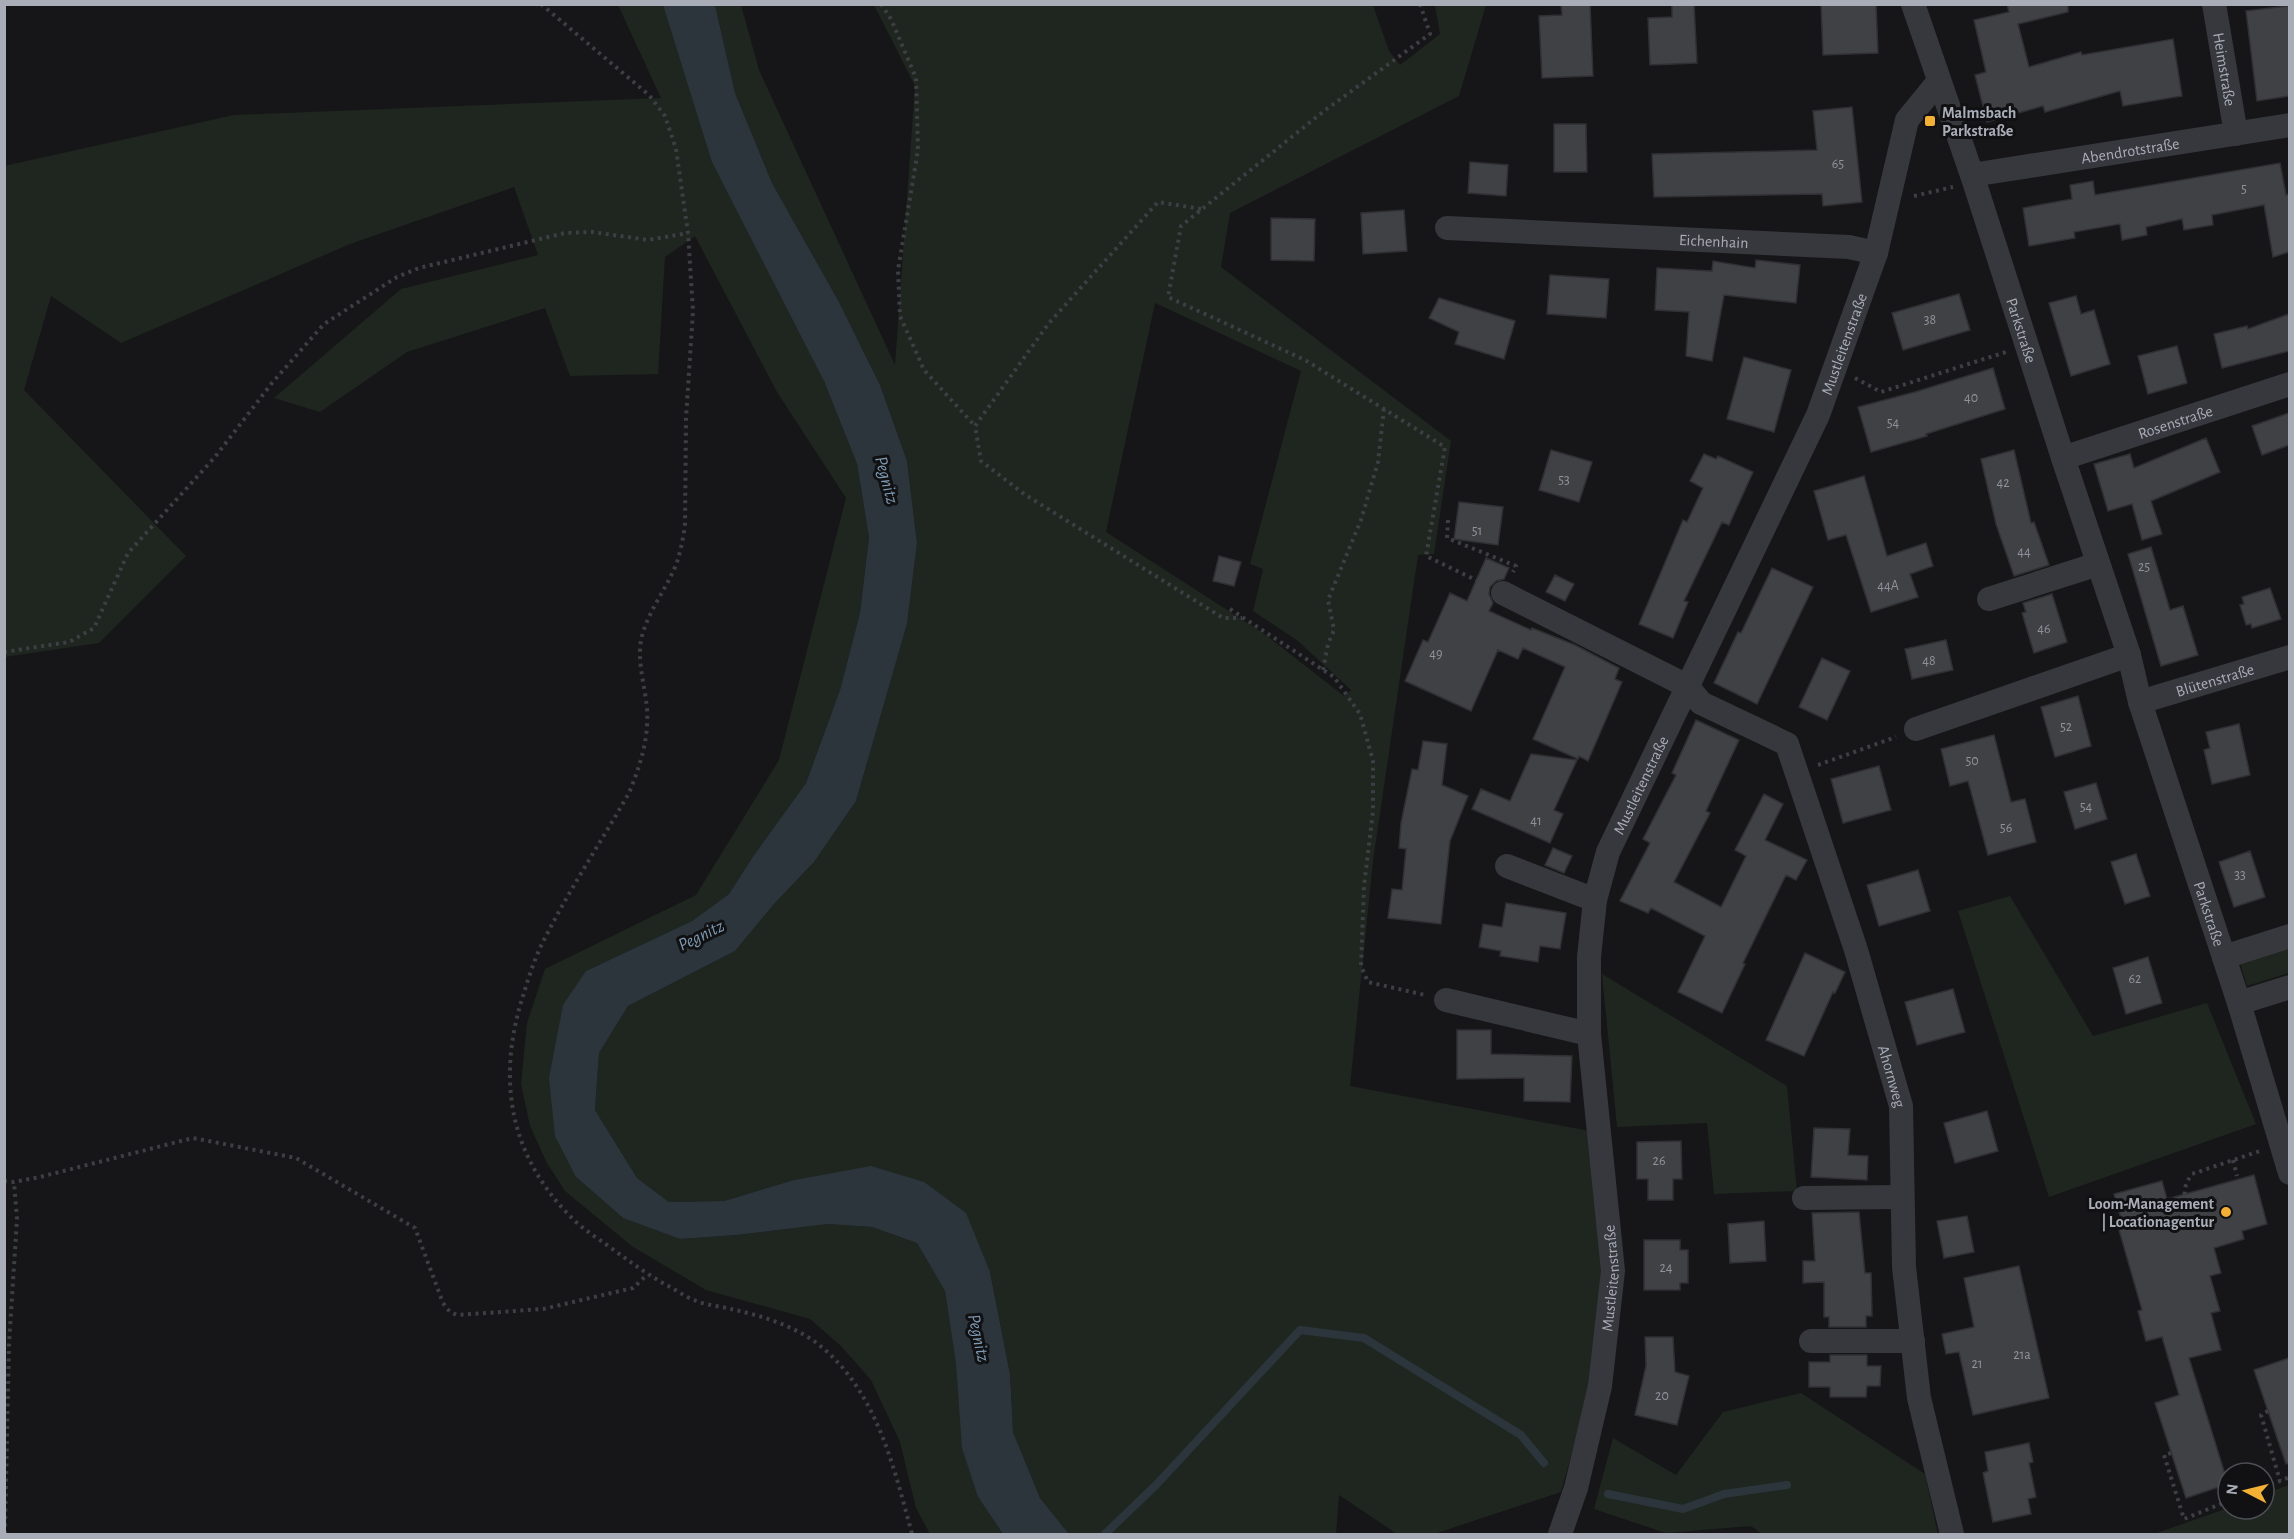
<svg xmlns="http://www.w3.org/2000/svg" width="2294" height="1539" font-family="'Alegreya Sans',sans-serif">
  <rect width="100%" height="100%" fill="#161618"/>
  <!-- green -->
  <path fill="#1e261f" fill-rule="evenodd" d="M 618,5 L 663,5 L 683,68 L 824,381 L 857,464 L 869,537 L 860,613 L 840,690 L 806,783 L 754,855 L 729,894 L 692,921 L 586,971 L 576,1177 L 623,1218 L 680,1239 L 736,1235 L 828,1224 L 872,1227 L 917,1243 L 945,1291 L 978,1497 L 1003,1534 L 930,1534 L 916,1508 L 900,1442 L 871,1380 L 841,1346 L 810,1319 L 706,1290 L 633,1247 L 565,1191 L 547,1163 L 530,1126 L 521,1084 L 527,1023 L 545,969 L 696,895 L 779,760 L 846,498 L 777,392 L 695,236 L 665,257 L 658,374 L 570,376 L 545,308 L 407,352 L 320,412 L 274,398 L 401,289 L 538,255 L 514,187 L 350,244 L 121,343 L 51,296 L 24,390 L 186,556 L 99,643 L 5,657 L 4,166 L 234,115 L 661,98 Z
    M 715,5 L 741,5 L 759,70 L 895,365 L 915,86 L 874,5 L 1373,5 L 1389,51 L 1400,65 L 1440,34 L 1435,5 L 1486,5 L 1459,96 L 1230,213 L 1221,267 L 1451,441 L 1434,554 L 1418,555 L 1373,861 L 1350,1086 L 1590,1131 L 1603,1269 L 1592,1380 L 1561,1492 L 1434,1534 L 1397,1534 L 1339,1495 L 1336,1534 L 1069,1534 L 1040,1498 L 1013,1432 L 1010,1374 L 990,1272 L 871,1167 L 794,1180 L 724,1201 L 669,1202 L 637,1178 L 595,1110 L 599,1053 L 628,1006 L 735,951 L 774,904 L 814,862 L 856,801 L 907,624 L 917,543 L 907,461 L 880,385 L 839,302 L 772,183 L 735,93 ZM 1155,303 L 1301,371 L 1250,564 L 1263,569 L 1253,611 L 1298,641 L 1351,690 L 1344,696 L 1266,635 L 1106,532 Z
    M 2010,896 L 2093,1036 L 2207,1003 L 2256,1124 L 2049,1197 L 1958,911 Z
    M 2289,941 L 2289,973 L 2247,986 L 2238,957 Z
    M 1602,974 L 1787,1086 L 1797,1191 L 1714,1194 L 1707,1123 L 1617,1127 Z
    M 1801,1393 L 1925,1474 L 1938,1534 L 1762,1534 L 1751,1526 L 1666,1533 L 1594,1509 L 1613,1438 L 1676,1475 L 1723,1412 Z
    M 2289,1485 L 2289,1534 L 2154,1534 L 2228,1508 L 2264,1509 L 2264,1494 Z"/>
  <!-- water -->
  <path fill="#2c353c" d="M 663,5 L 715,5 L 735,93 L 772,183 L 839,302 L 880,385 L 907,461 L 917,543 L 907,624 L 856,801 L 814,862 L 774,904 L 735,951 L 628,1006 L 599,1053 L 595,1110 L 637,1178 L 669,1202 L 724,1201 L 794,1180 L 871,1166 L 924,1182 L 966,1213 L 990,1272 L 1010,1374 L 1013,1432 L 1040,1498 L 1069,1534 L 1003,1534 L 978,1497 L 962,1448 L 956,1363 L 945,1291 L 917,1243 L 872,1227 L 828,1224 L 736,1235 L 680,1239 L 623,1218 L 576,1177 L 555,1136 L 549,1078 L 563,1005 L 586,971 L 692,921 L 729,894 L 754,855 L 806,783 L 840,690 L 860,613 L 869,537 L 857,464 L 824,381 L 712,162 Z"/>
  <g fill="none" stroke-linecap="round" stroke-linejoin="round">
    <!-- stream -->
    <path stroke="#2c353c" stroke-width="8" d="M 1608,1494 L 1683,1509 L 1724,1494 L 1787,1485
      M 1105,1534 L 1156,1485 L 1300,1330 L 1364,1338 L 1521,1435 L 1544,1463"/>
  </g>
  <!-- building -->
  <path fill="#404145" stroke="#303034" stroke-width="1.5" d="M 1561,4 L 1590,4 L 1593,76 L 1542,78 L 1539,16 L 1562,15 Z
    M 1672,4 L 1694,4 L 1697,63 L 1650,65 L 1648,18 L 1672,17 Z
    M 1821,4 L 1876,4 L 1878,53 L 1823,55 Z
    M 2007,4 L 2068,4 L 2068,12 L 2018,24 L 2029,67 L 2081,52 L 2082,55 L 2173,39 L 2182,96 L 2123,106 L 2120,91 L 2045,112 L 2043,106 L 1987,122 L 1975,75 L 1986,72 L 1974,20 L 2009,12 Z
    M 2289,6 L 2289,96 L 2257,101 L 2246,11 Z
    M 1852,107 L 1862,202 L 1823,206 L 1822,194 L 1654,197 L 1652,154 L 1817,150 L 1813,111 Z
    M 1554,124 L 1586,124 L 1587,172 L 1554,172 Z
    M 1470,162 L 1508,165 L 1506,196 L 1468,193 Z
    M 2280,163 L 2286,195 L 2289,194 L 2289,252 L 2273,257 L 2264,205 L 2212,215 L 2213,225 L 2184,230 L 2182,219 L 2146,227 L 2147,235 L 2122,240 L 2120,224 L 2074,232 L 2075,238 L 2029,246 L 2023,208 L 2072,199 L 2070,185 L 2093,181 L 2095,195 Z
    M 1404,210 L 1407,251 L 1363,254 L 1361,213 Z
    M 1271,218 L 1315,219 L 1314,261 L 1271,260 Z
    M 1756,260 L 1800,265 L 1796,303 L 1724,295 L 1712,361 L 1686,356 L 1689,312 L 1655,310 L 1657,268 L 1712,271 L 1713,261 L 1755,268 Z
    M 1550,275 L 1609,279 L 1606,318 L 1547,314 Z
    M 1959,294 L 1970,330 L 1903,350 L 1892,313 Z
    M 2076,296 L 2081,314 L 2094,310 L 2110,364 L 2071,376 L 2049,303 Z
    M 1439,298 L 1515,321 L 1504,359 L 1455,344 L 1459,332 L 1429,318 Z
    M 2289,314 L 2289,351 L 2222,368 L 2214,334 L 2247,326 L 2248,329 Z
    M 2177,346 L 2187,383 L 2148,394 L 2138,356 Z
    M 1744,357 L 1791,370 L 1774,432 L 1727,419 Z
    M 1993,368 L 2005,409 L 1926,434 L 1927,436 L 1871,452 L 1858,407 L 1915,392 Z
    M 2289,413 L 2289,445 L 2262,455 L 2252,426 Z
    M 2206,438 L 2220,472 L 2151,501 L 2162,534 L 2142,540 L 2132,504 L 2108,511 L 2094,464 L 2130,454 L 2134,468 Z
    M 1551,450 L 1592,462 L 1579,502 L 1539,490 Z
    M 2014,450 L 2031,523 L 2034,522 L 2049,565 L 2014,576 L 1996,524 L 1981,459 Z
    M 1704,454 L 1716,459 L 1718,456 L 1753,472 L 1729,525 L 1722,522 L 1684,601 L 1688,602 L 1673,638 L 1639,624 L 1683,520 L 1687,522 L 1703,488 L 1690,481 Z
    M 1864,476 L 1887,556 L 1926,543 L 1933,566 L 1910,574 L 1918,597 L 1871,612 L 1846,535 L 1828,540 L 1814,491 Z
    M 1459,502 L 1503,507 L 1498,545 L 1454,539 Z
    M 2151,547 L 2170,610 L 2183,606 L 2198,655 L 2161,666 L 2128,554 Z
    M 1219,556 L 1241,562 L 1234,586 L 1213,581 Z
    M 1486,558 L 1509,568 L 1504,579 L 1496,581 L 1490,587 L 1489,594 L 1493,603 L 1489,611 L 1531,630 L 1532,628 L 1575,645 L 1619,668 L 1615,679 L 1622,682 L 1588,761 L 1579,756 L 1578,759 L 1533,739 L 1565,667 L 1523,648 L 1518,659 L 1498,650 L 1471,711 L 1405,681 L 1423,640 L 1428,642 L 1450,593 L 1467,601 Z
    M 1772,568 L 1813,587 L 1757,704 L 1714,683 L 1738,632 L 1741,633 Z
    M 1555,575 L 1574,584 L 1565,601 L 1546,592 Z
    M 2270,588 L 2281,619 L 2252,628 L 2251,624 L 2246,625 L 2240,605 L 2244,604 L 2242,597 Z
    M 2052,594 L 2067,642 L 2034,653 L 2022,613 L 2026,612 L 2023,603 Z
    M 1946,640 L 1953,670 L 1912,679 L 1905,649 Z
    M 1822,658 L 1850,671 L 1827,720 L 1799,707 Z
    M 2078,696 L 2091,746 L 2055,757 L 2041,707 Z
    M 1696,720 L 1739,740 L 1706,811 L 1710,813 L 1674,882 L 1721,907 L 1746,856 L 1735,850 L 1764,794 L 1783,804 L 1765,840 L 1807,860 L 1796,880 L 1786,875 L 1743,963 L 1745,964 L 1722,1013 L 1678,992 L 1705,936 L 1651,908 L 1648,913 L 1620,901 L 1650,843 L 1643,839 L 1676,775 L 1672,773 Z
    M 2239,724 L 2250,775 L 2212,784 L 2204,750 L 2210,748 L 2206,732 Z
    M 1994,735 L 2011,802 L 2025,799 L 2036,842 L 1988,855 L 1968,781 L 1950,786 L 1941,749 Z
    M 1423,741 L 1447,744 L 1442,785 L 1468,796 L 1450,841 L 1441,924 L 1388,918 L 1392,889 L 1402,890 L 1406,849 L 1399,848 L 1401,823 L 1412,769 L 1418,770 Z
    M 1531,754 L 1577,760 L 1554,810 L 1563,814 L 1550,843 L 1472,809 L 1481,789 L 1510,801 Z
    M 1879,766 L 1891,810 L 1843,823 L 1831,779 Z
    M 2096,783 L 2107,819 L 2075,829 L 2064,792 Z
    M 1553,848 L 1572,856 L 1564,873 L 1545,865 Z
    M 2250,851 L 2265,897 L 2234,907 L 2219,862 Z
    M 2136,854 L 2150,896 L 2125,904 L 2111,862 Z
    M 1918,870 L 1930,911 L 1879,926 L 1867,885 Z
    M 1506,903 L 1566,913 L 1560,949 L 1540,946 L 1538,962 L 1500,956 L 1501,951 L 1479,947 L 1483,924 L 1502,927 Z
    M 1805,953 L 1845,972 L 1835,993 L 1833,992 L 1804,1056 L 1766,1040 Z
    M 2148,957 L 2162,1003 L 2126,1014 L 2113,968 Z
    M 1953,989 L 1965,1032 L 1917,1045 L 1905,1002 Z
    M 1457,1030 L 1491,1030 L 1491,1054 L 1572,1056 L 1570,1102 L 1524,1101 L 1524,1078 L 1457,1079 Z
    M 1987,1111 L 1998,1151 L 1955,1163 L 1944,1123 Z
    M 1814,1128 L 1850,1129 L 1848,1155 L 1868,1156 L 1867,1180 L 1811,1177 Z
    M 1681,1141 L 1682,1179 L 1673,1179 L 1673,1200 L 1648,1200 L 1648,1179 L 1637,1179 L 1637,1142 Z
    M 2254,1175 L 2267,1224 L 2242,1231 L 2244,1239 L 2214,1248 L 2221,1273 L 2210,1276 L 2220,1311 L 2211,1313 L 2221,1350 L 2189,1358 L 2228,1484 L 2186,1498 L 2155,1403 L 2179,1395 L 2162,1337 L 2146,1341 L 2138,1311 L 2142,1310 L 2117,1223 L 2122,1222 L 2114,1194 L 2162,1181 L 2167,1199 Z
    M 1859,1212 L 1865,1273 L 1871,1273 L 1872,1316 L 1866,1316 L 1866,1327 L 1829,1327 L 1829,1317 L 1824,1317 L 1824,1282 L 1803,1283 L 1803,1261 L 1815,1261 L 1812,1213 Z
    M 1967,1216 L 1974,1252 L 1944,1258 L 1937,1221 Z
    M 1764,1221 L 1766,1261 L 1730,1263 L 1728,1224 Z
    M 1644,1240 L 1680,1240 L 1680,1250 L 1688,1250 L 1688,1283 L 1680,1283 L 1680,1290 L 1644,1290 Z
    M 2019,1266 L 2049,1398 L 1973,1415 L 1959,1352 L 1946,1354 L 1942,1334 L 1974,1327 L 1964,1278 Z
    M 1645,1337 L 1673,1337 L 1675,1372 L 1689,1376 L 1677,1425 L 1635,1415 L 1646,1366 Z
    M 1830,1355 L 1867,1355 L 1867,1366 L 1881,1366 L 1880,1386 L 1867,1386 L 1866,1397 L 1830,1397 L 1830,1387 L 1809,1387 L 1809,1362 L 1830,1362 Z
    M 2289,1358 L 2289,1463 L 2286,1464 L 2254,1370 Z
    M 2029,1443 L 2033,1462 L 2029,1463 L 2036,1497 L 2028,1499 L 2031,1514 L 1993,1522 L 1983,1473 L 1988,1471 L 1985,1452 Z"/>
  <g fill="none" stroke-linecap="round" stroke-linejoin="round">
    <!-- path -->
    <path stroke="#3d3f44" stroke-width="4" stroke-dasharray="3 4.5" stroke-linecap="butt" d="M 541,4 L 649,95 L 665,116 L 676,149 L 688,233 L 693,311 L 686,418 L 685,526 C 683,538 681,550 677,562 C 668,587 649,609 642,636 C 636,659 645,685 647,709 C 649,739 640,766 629,793 C 601,842 569,890 544,940 C 534,959 528,980 522,999 C 496,1084 511,1160 576,1222 C 586,1231 597,1238 607,1245 C 629,1261 649,1276 672,1288 C 679,1292 686,1297 694,1300 C 705,1305 719,1306 731,1309 C 763,1316 799,1327 824,1349 C 878,1396 894,1468 912,1534
      M 881,4 L 891,19 L 916,78 L 918,150 L 898,270 L 900,316 L 924,370 L 975,426
      M 1420,4 L 1430,34 L 1324,111 L 1181,226 L 1168,297 L 1305,360 L 1445,447 L 1426,556 L 1482,583
      M 1914,196 L 1953,187
      M 1201,209 L 1158,202 L 1049,323 L 975,426 L 981,461 L 1024,494 L 1223,618 L 1242,618
      M 1855,378 L 1881,392 L 2006,352
      M 1448,520 L 1447,538 L 1516,566 L 1513,572
      M 1230,609 L 1334,677 L 1360,714 L 1373,761 L 1373,811 L 1364,886 L 1361,966 L 1368,982 L 1425,995
      M 4,652 L 69,642 L 94,628 L 128,553 L 215,457 L 272,383 L 324,324 L 397,277 L 419,268 L 565,233 L 592,232 L 648,240 L 688,233
      M 1323,670 L 1328,644 L 1334,630 L 1328,600 L 1361,520 L 1378,462 L 1384,409
      M 1818,765 L 1896,737
      M 2233,1160 L 2237,1176
      M 4,1181 L 14,1182 L 40,1177 L 193,1138 L 296,1158 L 415,1228 L 443,1303 L 450,1312 L 457,1315 L 543,1309 L 633,1288 L 647,1275
      M 2186,1202 C 2183,1191 2185,1184 2192,1174 L 2260,1151
      M 2268,1411 L 2261,1415 L 2280,1481
      M 2171,1453 L 2164,1455 L 2184,1519 L 2228,1501
      M 2264,1487 L 2290,1477
      M 5,1534 L 9,1344 L 17,1219 L 14,1182"/>
    <!-- minor -->
    <g stroke="#37383d" stroke-width="24">
      <path id="s1" d="M 1913,4 L 1974,181 L 2063,458 L 2129,655 L 2140,702 L 2239,1003 L 2290,1173"/>
      <path id="s2" d="M 2214,4 L 2236,134"/>
      <path id="s3" d="M 1972,175 L 2290,125"/>
      <path id="s4" d="M 1447,228 L 1849,247 L 1876,253"/>
      <path id="s5" d="M 2063,458 L 2290,384"/>
      <path id="s6" d="M 1503,593 L 1687,686 L 1701,703 L 1787,744 L 1856,950 L 1901,1106 L 1904,1267 L 1919,1398 L 1952,1534"/>
      <path d="M 1989,599 L 2098,564"/>
      <path id="s7" d="M 2140,702 L 2290,657"/>
      <path d="M 1916,729 L 2129,655"/>
      <path d="M 1507,866 L 1595,900"/>
      <path d="M 2224,957 L 2290,936"/>
      <path d="M 1446,1000 L 1589,1034"/>
      <path d="M 2239,1003 L 2290,987"/>
      <path d="M 1804,1198 L 1901,1197"/>
      <path d="M 1811,1341 L 1913,1341"/>
      <path id="s8" d="M 1560,1534 L 1576,1488 L 1600,1386 L 1613,1271 L 1589,1034 L 1589,957 L 1595,900 L 1608,852 L 1818,415 L 1876,253 L 1907,120 L 1938,82"/>
    </g>
  </g>
  <!-- markers -->
  <g fill="#f2b134" stroke="#111113" stroke-width="2">
    <rect x="1924" y="115" width="12" height="12" rx="3"/>
    <circle cx="2226" cy="1212" r="6"/>
  </g>
  <g text-anchor="middle" stroke-width="6" stroke-linejoin="round" paint-order="stroke">
    <!-- number labels -->
    <g font-size="14" fill="#8e929b">
      <text x="1838" y="168">65</text>
      <text x="2244" y="193">5</text>
      <text x="1930" y="324">38</text>
      <text x="1971" y="402">40</text>
      <text x="1893" y="427">54</text>
      <text x="1564" y="484">53</text>
      <text x="2003" y="487">42</text>
      <text x="1477" y="535">51</text>
      <text x="2024" y="556">44</text>
      <text x="2144" y="571">25</text>
      <text x="1888" y="590">44A</text>
      <text x="2044" y="633">46</text>
      <text x="1436" y="658">49</text>
      <text x="1929" y="665">48</text>
      <text x="2066" y="731">52</text>
      <text x="1972" y="765">50</text>
      <text x="2086" y="811">54</text>
      <text x="1536" y="825">41</text>
      <text x="2006" y="832">56</text>
      <text x="2240" y="879">33</text>
      <text x="2135" y="983">62</text>
      <text x="1659" y="1165">26</text>
      <text x="1666" y="1272">24</text>
      <text x="2022" y="1359">21a</text>
      <text x="1977" y="1368">21</text>
      <text x="1662" y="1400">20</text>
    </g>
    <!-- street labels -->
    <g font-size="16" fill="#a8adb8" stroke="#111113">
      <text dy="6" stroke="none"><textPath href="#s2" startOffset="66">Heimstraße</textPath></text>
      <text dy="6" stroke="none"><textPath href="#s3" startOffset="160">Abendrotstraße</textPath></text>
      <text dy="6" stroke="none"><textPath href="#s4" startOffset="267">Eichenhain</textPath></text>
      <text dy="6" stroke="none"><textPath href="#s1" startOffset="344">Parkstraße</textPath></text>
      <text dy="6" stroke="none"><textPath href="#s8" startOffset="1252">Mustleitenstraße</textPath></text>
      <text dy="6" stroke="none"><textPath href="#s5" startOffset="118">Rosenstraße</textPath></text>
      <text dy="6" stroke="none"><textPath href="#s7" startOffset="78">Blütenstraße</textPath></text>
      <text dy="6" stroke="none"><textPath href="#s8" startOffset="766">Mustleitenstraße</textPath></text>
      <text dy="6" stroke="none"><textPath href="#s1" startOffset="957">Parkstraße</textPath></text>
      <text dy="6" stroke="none"><textPath href="#s6" startOffset="672">Ahornweg</textPath></text>
      <text dy="6" stroke="none"><textPath href="#s8" startOffset="262">Mustleitenstraße</textPath></text>
    </g>
    <!-- poi labels -->
    <g font-size="16" font-weight="bold" fill="#a8adb8" stroke="#111113" text-anchor="start">
      <text x="1942" y="118">Malmsbach<tspan x="1942" dy="18">Parkstraße</tspan></text>
      <text x="2214" y="1209" text-anchor="end">Loom-Management<tspan x="2214" dy="18">| Locationagentur</tspan></text>
    </g>
    <!-- water labels -->
    <g font-size="18" font-style="italic" fill="#7f9bb3" stroke="#111113">
      <text transform="translate(887 480) rotate(75)" y="6">Pegnitz</text>
      <text transform="translate(701 935) rotate(-26)" y="6">Pegnitz</text>
      <text transform="translate(979 1338) rotate(78)" y="6">Pegnitz</text>
    </g>
  </g>
  <!-- border -->
  <rect width="2294" height="1539" fill="none" stroke="#a8adb8" stroke-width="12"/>
  <!-- north arrow -->
  <g transform="translate(2246 1491) rotate(277)"><circle r="28" fill="#111113" stroke="#4d4f55" stroke-width="1.5"/>
  <path d="M0-4.5L10 22L0 15L-10 22Z" fill="#f2b134"/>
  <text y="-9" font-size="16" font-weight="bold" text-anchor="middle" fill="#a8adb8">N</text>
  </g>
</svg>
